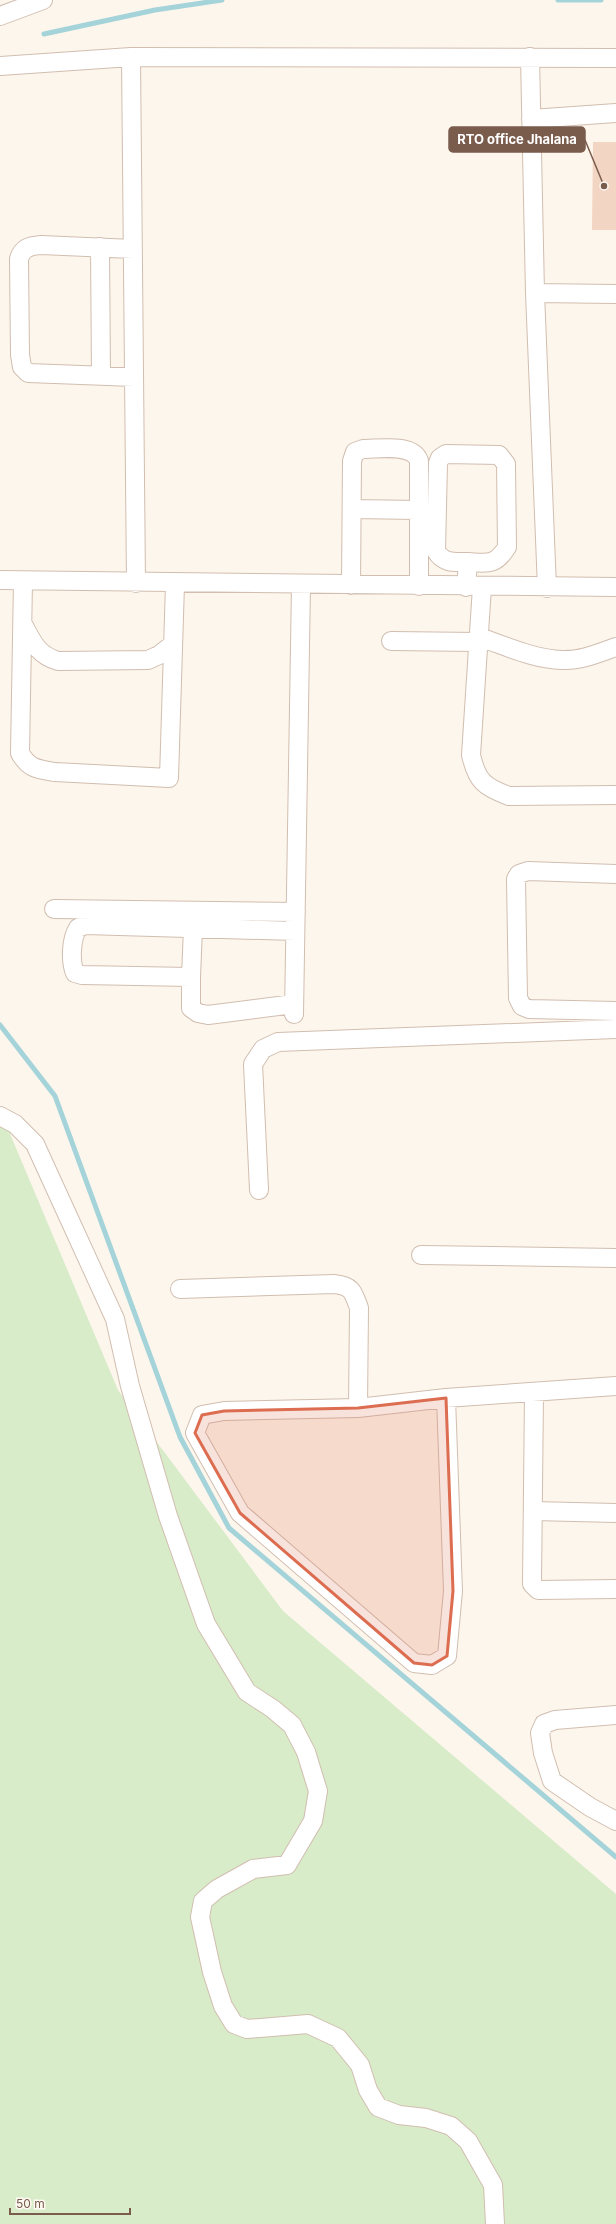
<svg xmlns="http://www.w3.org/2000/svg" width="616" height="2224" font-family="Inter,sans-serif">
  <rect width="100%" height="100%" fill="#fdf6ec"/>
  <!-- green -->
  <path fill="#d8ecc9" d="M 0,1110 L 118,1390 L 283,1611 L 616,1894 L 616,2224 L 0,2224 Z"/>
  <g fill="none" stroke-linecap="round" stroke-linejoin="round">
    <!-- stream -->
    <path stroke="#a5d3da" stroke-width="5" d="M 558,0 L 601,0
      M 44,34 L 155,10 L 222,0
      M 0,1025 L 55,1096 L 180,1437 L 229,1528 L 616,1857"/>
  </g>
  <!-- building -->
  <path fill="#f3d5c3" d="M 593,142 L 616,142 L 616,230 L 592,230 Z"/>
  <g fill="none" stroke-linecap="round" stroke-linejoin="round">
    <!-- minor casing -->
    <g stroke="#d1beb0" stroke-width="20">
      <path id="minor" d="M 0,16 L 43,0
        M 131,57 L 136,583
        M 530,57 L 535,293 L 547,588
        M 0,66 L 131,57 L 616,58
        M 531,119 L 616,113
        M 100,247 L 101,376
        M 133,249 L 41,245 C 29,246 22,248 19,259 L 20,355 L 22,367 L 28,373 L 134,377
        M 535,293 L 616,294
        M 352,509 L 419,510
        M 0,580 L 616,587
        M 23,581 L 20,753 C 29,769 37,769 55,772 L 169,778 L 175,584
        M 351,585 L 352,461 L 355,452 L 363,449 C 379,449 413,443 419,461 L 419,586
        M 466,587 L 468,562 C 488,563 495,566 507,547 L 506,464 L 499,455 L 446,454 L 440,458 L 438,463 L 436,551 C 444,564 454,562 468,562
        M 482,587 L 471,755 C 477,781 484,787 509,796 L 616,795
        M 24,626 C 33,643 38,655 58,661 L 148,660 L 159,655 L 173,644
        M 479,637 C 506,646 533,659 562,660 C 580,661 599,653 616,647
        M 391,641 L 478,642
        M 616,874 L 528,871 L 519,874 L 516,879 L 518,998 L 522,1006 L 529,1009 L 616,1011
        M 54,909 L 296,912
        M 191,977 L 193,928
        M 294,1004 L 208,1015 L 198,1013 L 191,1008 L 191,977 L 82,975 L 75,973 C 70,961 71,939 78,928 L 85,925 L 295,931
        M 294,1014 L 301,585
        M 0,1116 L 15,1124 L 35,1144 L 115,1319 L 130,1386 L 168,1516 L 206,1624 L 247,1692 L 273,1709 L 292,1725 L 306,1752 L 318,1791 L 313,1821 L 287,1865 L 253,1869 L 217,1889 L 203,1901 L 200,1917 L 212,1972 L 223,2006 L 234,2024 L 247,2029 L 308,2024 L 338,2038 L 360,2065 L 368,2090 L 378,2107 L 399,2115 L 426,2118 L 451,2126 L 468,2141 L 493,2185 L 495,2224
        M 259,1190 L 253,1064 L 263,1049 L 278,1042 L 616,1029
        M 421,1255 L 616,1258
        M 180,1289 L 334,1284 C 352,1286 353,1291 359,1308 L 358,1408
        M 534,1394 L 532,1584 L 538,1590 L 616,1589
        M 446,1398 L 453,1591 L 447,1656 L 432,1665 L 414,1663 L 240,1513 L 195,1433 L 202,1415 L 224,1411 L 358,1408 L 446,1398 L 616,1386
        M 533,1511 L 616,1513
        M 616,1715 L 555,1720 L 544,1724 L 540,1733 L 543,1753 L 552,1781 L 590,1807 L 616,1821"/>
    </g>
    <!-- minor -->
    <use href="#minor" stroke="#fff" stroke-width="18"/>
  </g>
  <!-- marked area -->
  <path fill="#dc6d51" fill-opacity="0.2" stroke="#dc6d51" stroke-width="3" stroke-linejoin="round" d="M 446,1398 L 453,1591 L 447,1656 L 432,1665 L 414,1663 L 240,1513 L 195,1433 L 202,1415 L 224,1411 L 358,1408 Z"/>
  <!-- callouts -->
  <path fill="none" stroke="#7a5c4d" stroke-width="1.5" d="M604 186L585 140"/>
  <circle fill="#7a5c4d" stroke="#fffaf3" stroke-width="1.5" cx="604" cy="186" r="4"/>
  <rect fill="#7a5c4d" stroke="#7a5c4d" stroke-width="1.5" x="449" y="127" width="136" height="25" rx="4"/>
  <g font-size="13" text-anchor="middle" font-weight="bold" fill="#fff">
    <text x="517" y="144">RTO office Jhalana</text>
  </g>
  <!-- scale -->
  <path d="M10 2208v6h120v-6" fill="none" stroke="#7a5c4d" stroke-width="2"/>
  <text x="16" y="2208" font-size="12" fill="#7a5c4d" stroke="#fffaf3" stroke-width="3" paint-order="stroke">50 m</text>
</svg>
